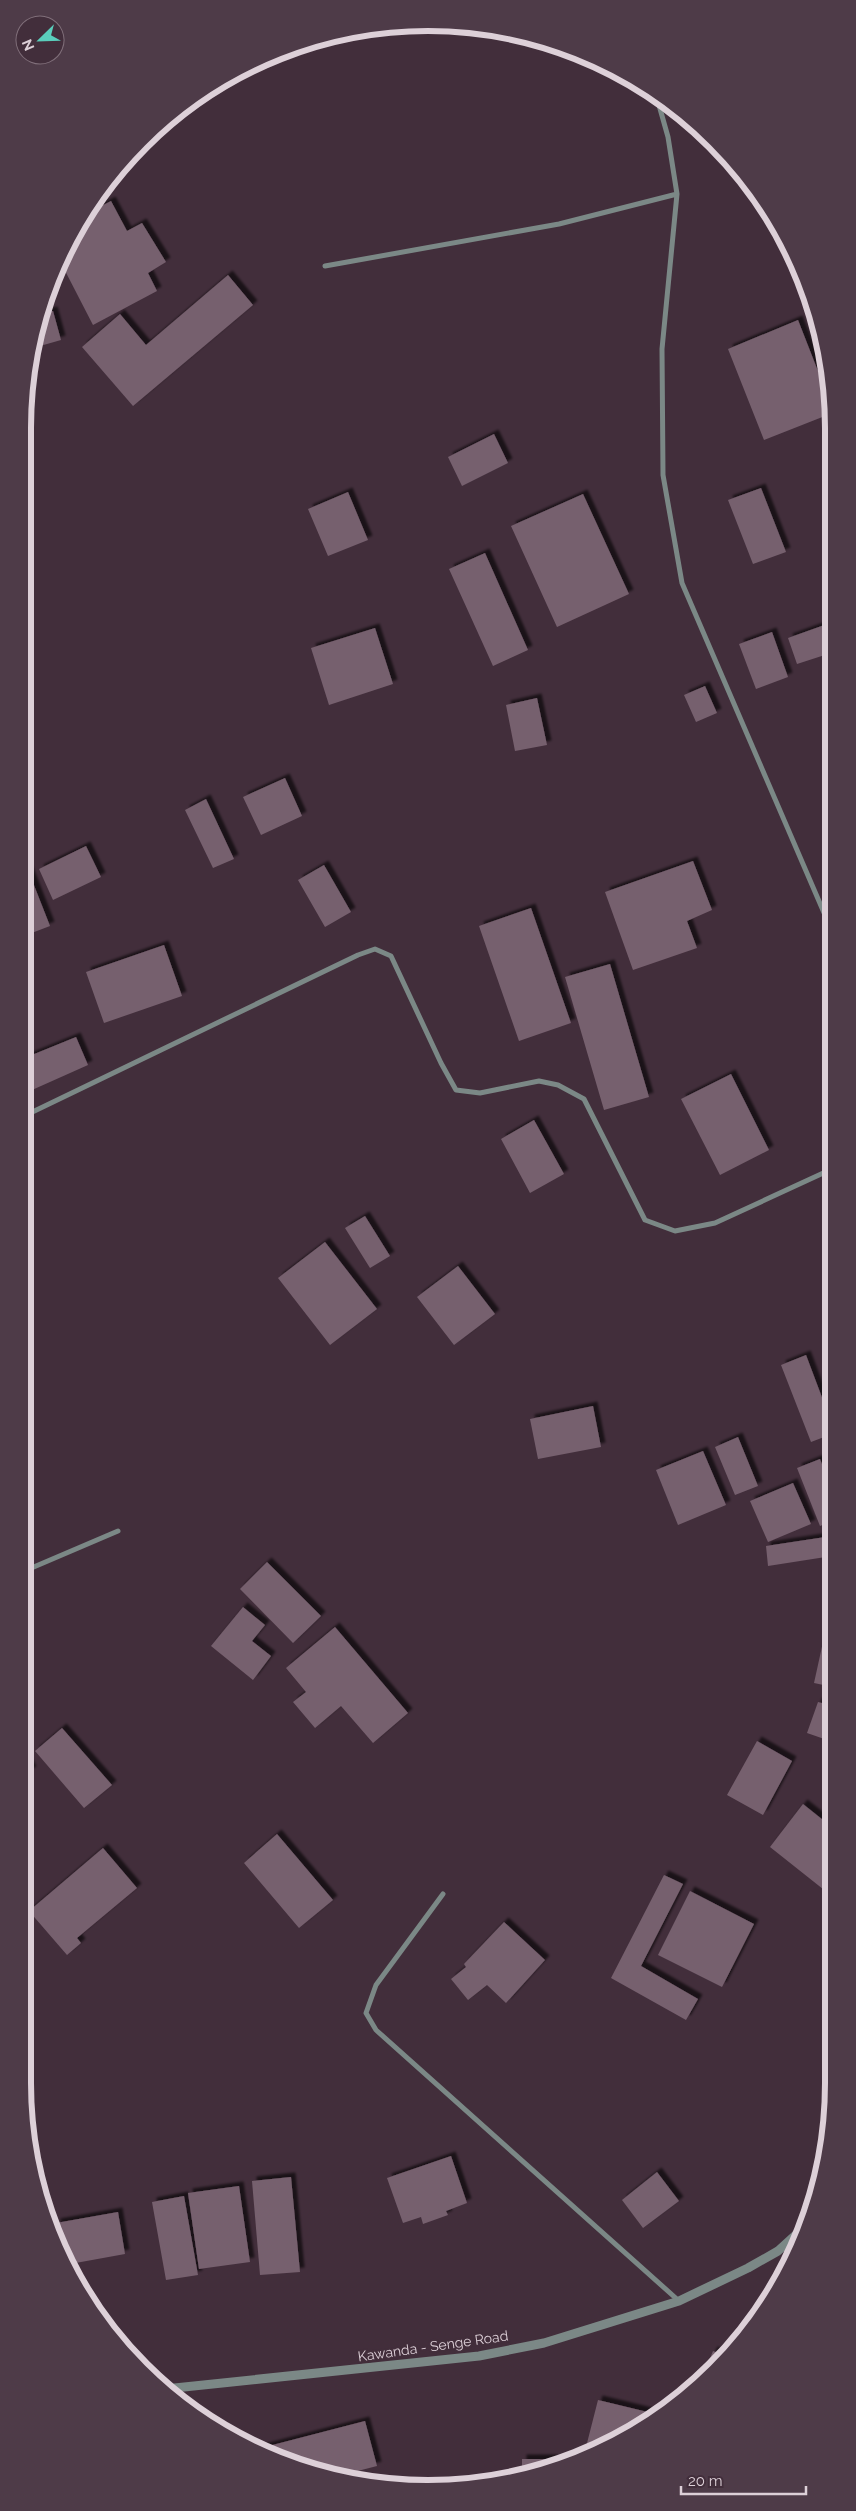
<svg xmlns="http://www.w3.org/2000/svg" width="856" height="2511" font-family="Raleway,sans-serif">
  <defs>
    <filter id="shadow"><feDropShadow dx="4.5" dy="-4.5" stdDeviation="1" flood-color="#0009"/></filter>
  </defs>
  <rect width="100%" height="100%" fill="#422e3b"/>
  <!-- building -->
  <path fill="#76606e" filter="url(#shadow)" d="M 111,201 L 127,231 L 142,223 L 166,262 L 148,273 L 157,291 L 93,325 L 60,261 L 64,249 L 86,214 Z
    M 228,275 L 253,305 L 133,406 L 82,347 L 120,314 L 146,345 Z
    M 53,311 L 61,340 L 33,348 L 40,314 Z
    M 798,320 L 830,402 L 830,414 L 764,440 L 728,349 Z
    M 494,434 L 508,463 L 462,486 L 448,457 Z
    M 761,488 L 786,552 L 753,564 L 728,500 Z
    M 348,492 L 368,540 L 328,556 L 308,509 Z
    M 583,494 L 629,594 L 557,627 L 511,526 Z
    M 485,553 L 528,650 L 493,666 L 449,569 Z
    M 830,623 L 831,653 L 797,664 L 788,638 Z
    M 375,628 L 393,684 L 329,705 L 311,648 Z
    M 772,632 L 788,677 L 756,689 L 739,644 Z
    M 705,686 L 717,713 L 696,722 L 684,695 Z
    M 537,698 L 547,745 L 515,751 L 506,705 Z
    M 285,778 L 302,816 L 261,835 L 243,797 Z
    M 206,799 L 234,859 L 213,868 L 185,810 Z
    M 86,846 L 101,877 L 53,900 L 39,869 Z
    M 693,861 L 712,910 L 687,921 L 697,948 L 633,970 L 605,892 Z
    M 324,865 L 351,912 L 325,927 L 298,880 Z
    M 28,870 L 50,926 L 29,934 L 22,919 L 22,872 Z
    M 531,908 L 571,1023 L 519,1041 L 479,926 Z
    M 164,945 L 182,996 L 104,1023 L 86,972 Z
    M 610,964 L 649,1097 L 604,1110 L 565,977 Z
    M 76,1037 L 88,1065 L 32,1090 L 22,1069 L 22,1059 Z
    M 731,1074 L 769,1150 L 720,1175 L 681,1099 Z
    M 534,1120 L 564,1174 L 530,1193 L 501,1139 Z
    M 365,1216 L 390,1256 L 370,1268 L 345,1228 Z
    M 325,1242 L 377,1309 L 330,1345 L 278,1278 Z
    M 458,1266 L 495,1314 L 454,1345 L 417,1297 Z
    M 806,1355 L 832,1424 L 832,1434 L 811,1442 L 781,1365 Z
    M 593,1406 L 601,1447 L 538,1459 L 530,1419 Z
    M 738,1437 L 758,1486 L 735,1495 L 715,1447 Z
    M 703,1451 L 726,1505 L 678,1525 L 656,1470 Z
    M 820,1459 L 832,1490 L 832,1521 L 820,1526 L 797,1468 Z
    M 793,1483 L 811,1524 L 768,1542 L 750,1501 Z
    M 832,1536 L 832,1556 L 768,1566 L 766,1546 Z
    M 267,1562 L 321,1616 L 293,1643 L 240,1589 Z
    M 243,1607 L 265,1625 L 252,1641 L 271,1656 L 253,1680 L 211,1646 Z
    M 335,1627 L 408,1713 L 373,1743 L 341,1706 L 315,1728 L 293,1702 L 306,1692 L 286,1668 Z
    M 825,1633 L 833,1635 L 833,1687 L 814,1683 Z
    M 818,1702 L 833,1706 L 833,1742 L 807,1733 Z
    M 62,1728 L 112,1785 L 84,1808 L 35,1751 Z
    M 757,1741 L 792,1761 L 763,1815 L 727,1795 Z
    M 22,1752 L 32,1771 L 22,1775 Z
    M 803,1804 L 833,1828 L 833,1897 L 770,1847 Z
    M 277,1834 L 333,1900 L 299,1928 L 244,1863 Z
    M 103,1848 L 137,1888 L 77,1938 L 81,1943 L 67,1955 L 29,1911 Z
    M 664,1875 L 683,1884 L 641,1966 L 698,1999 L 686,2020 L 611,1978 Z
    M 690,1891 L 754,1924 L 722,1987 L 658,1955 Z
    M 504,1922 L 545,1960 L 506,2003 L 487,1985 L 468,2000 L 451,1979 L 466,1967 L 464,1964 Z
    M 451,2156 L 467,2203 L 446,2211 L 448,2215 L 423,2224 L 421,2217 L 403,2223 L 387,2178 Z
    M 657,2172 L 679,2201 L 643,2228 L 622,2200 Z
    M 291,2177 L 300,2272 L 260,2275 L 252,2181 Z
    M 239,2186 L 250,2262 L 199,2269 L 188,2193 Z
    M 184,2196 L 198,2275 L 166,2280 L 152,2202 Z
    M 118,2212 L 125,2254 L 70,2264 L 61,2251 L 56,2223 Z
    M 713,2351 L 726,2356 L 701,2381 Z
    M 598,2400 L 660,2415 L 654,2420 L 585,2451 Z
    M 365,2421 L 377,2466 L 342,2475 L 257,2449 Z
    M 522,2459 L 553,2459 L 553,2465 L 533,2475 L 522,2477 Z"/>
  <g fill="none" stroke-linecap="round" stroke-linejoin="round">
    <!-- minor -->
    <path stroke="#7b8886" stroke-width="5" d="M 657,98 L 668,137 L 677,194 L 662,349 L 663,475 L 682,583 L 831,929
      M 325,266 L 559,224 L 677,194
      M 22,1117 L 358,955 L 375,949 L 391,956 L 441,1063 L 456,1090 L 480,1093 L 539,1081 L 558,1085 L 584,1099 L 645,1220 L 675,1231 L 715,1223 L 832,1169
      M 22,1572 L 118,1531
      M 443,1894 L 376,1985 L 366,2013 L 376,2030 L 679,2301"/>
    <!-- tertiary -->
    <path stroke="#7b8886" stroke-width="9" d="M 165,2389 L 479,2356 L 544,2343 L 679,2301 L 748,2268 L 778,2251 L 800,2231"/>
  </g>
  <g text-anchor="middle" stroke-width="4.5" stroke-linejoin="round" paint-order="stroke">
    <!-- street labels -->
    <g font-size="14" fill="#ddd0d8" stroke="#422e3b">
      <text transform="translate(433 2346) rotate(-8)" y="5">Kawanda - Senge Road</text>
    </g>
  </g>
  <!-- crop -->
  <path d="M0 0H856V2511H0ZM428 31H428A397 397 0 0 1 825 428V2083A397 397 0 0 1 428 2480H428A397 397 0 0 1 31 2083V428A397 397 0 0 1 428 31Z" fill="#4e3b48" fill-rule="evenodd"/>
  <path fill="none" stroke="#ddd0d8" stroke-width="6" d="M428 31H428A397 397 0 0 1 825 428V2083A397 397 0 0 1 428 2480H428A397 397 0 0 1 31 2083V428A397 397 0 0 1 428 31Z"/>
  <!-- north arrow -->
  <g transform="translate(40 40) rotate(247)"><circle r="24" fill="#422e3b" stroke="#806f7a"/>
  <path d="M0-4L9 19L0 12L-9 19Z" fill="#5acebc"/>
  <text y="-8" font-size="14" font-weight="bold" text-anchor="middle" fill="#ddd0d8">N</text>
  </g>
  <!-- scale -->
  <path d="M681 2486v8h125v-8" fill="none" stroke="#ddd0d8" stroke-width="2.5"/>
  <text x="688" y="2486" font-size="15" fill="#ddd0d8" stroke="#422e3b" stroke-width="4" paint-order="stroke">20 m</text>
</svg>
